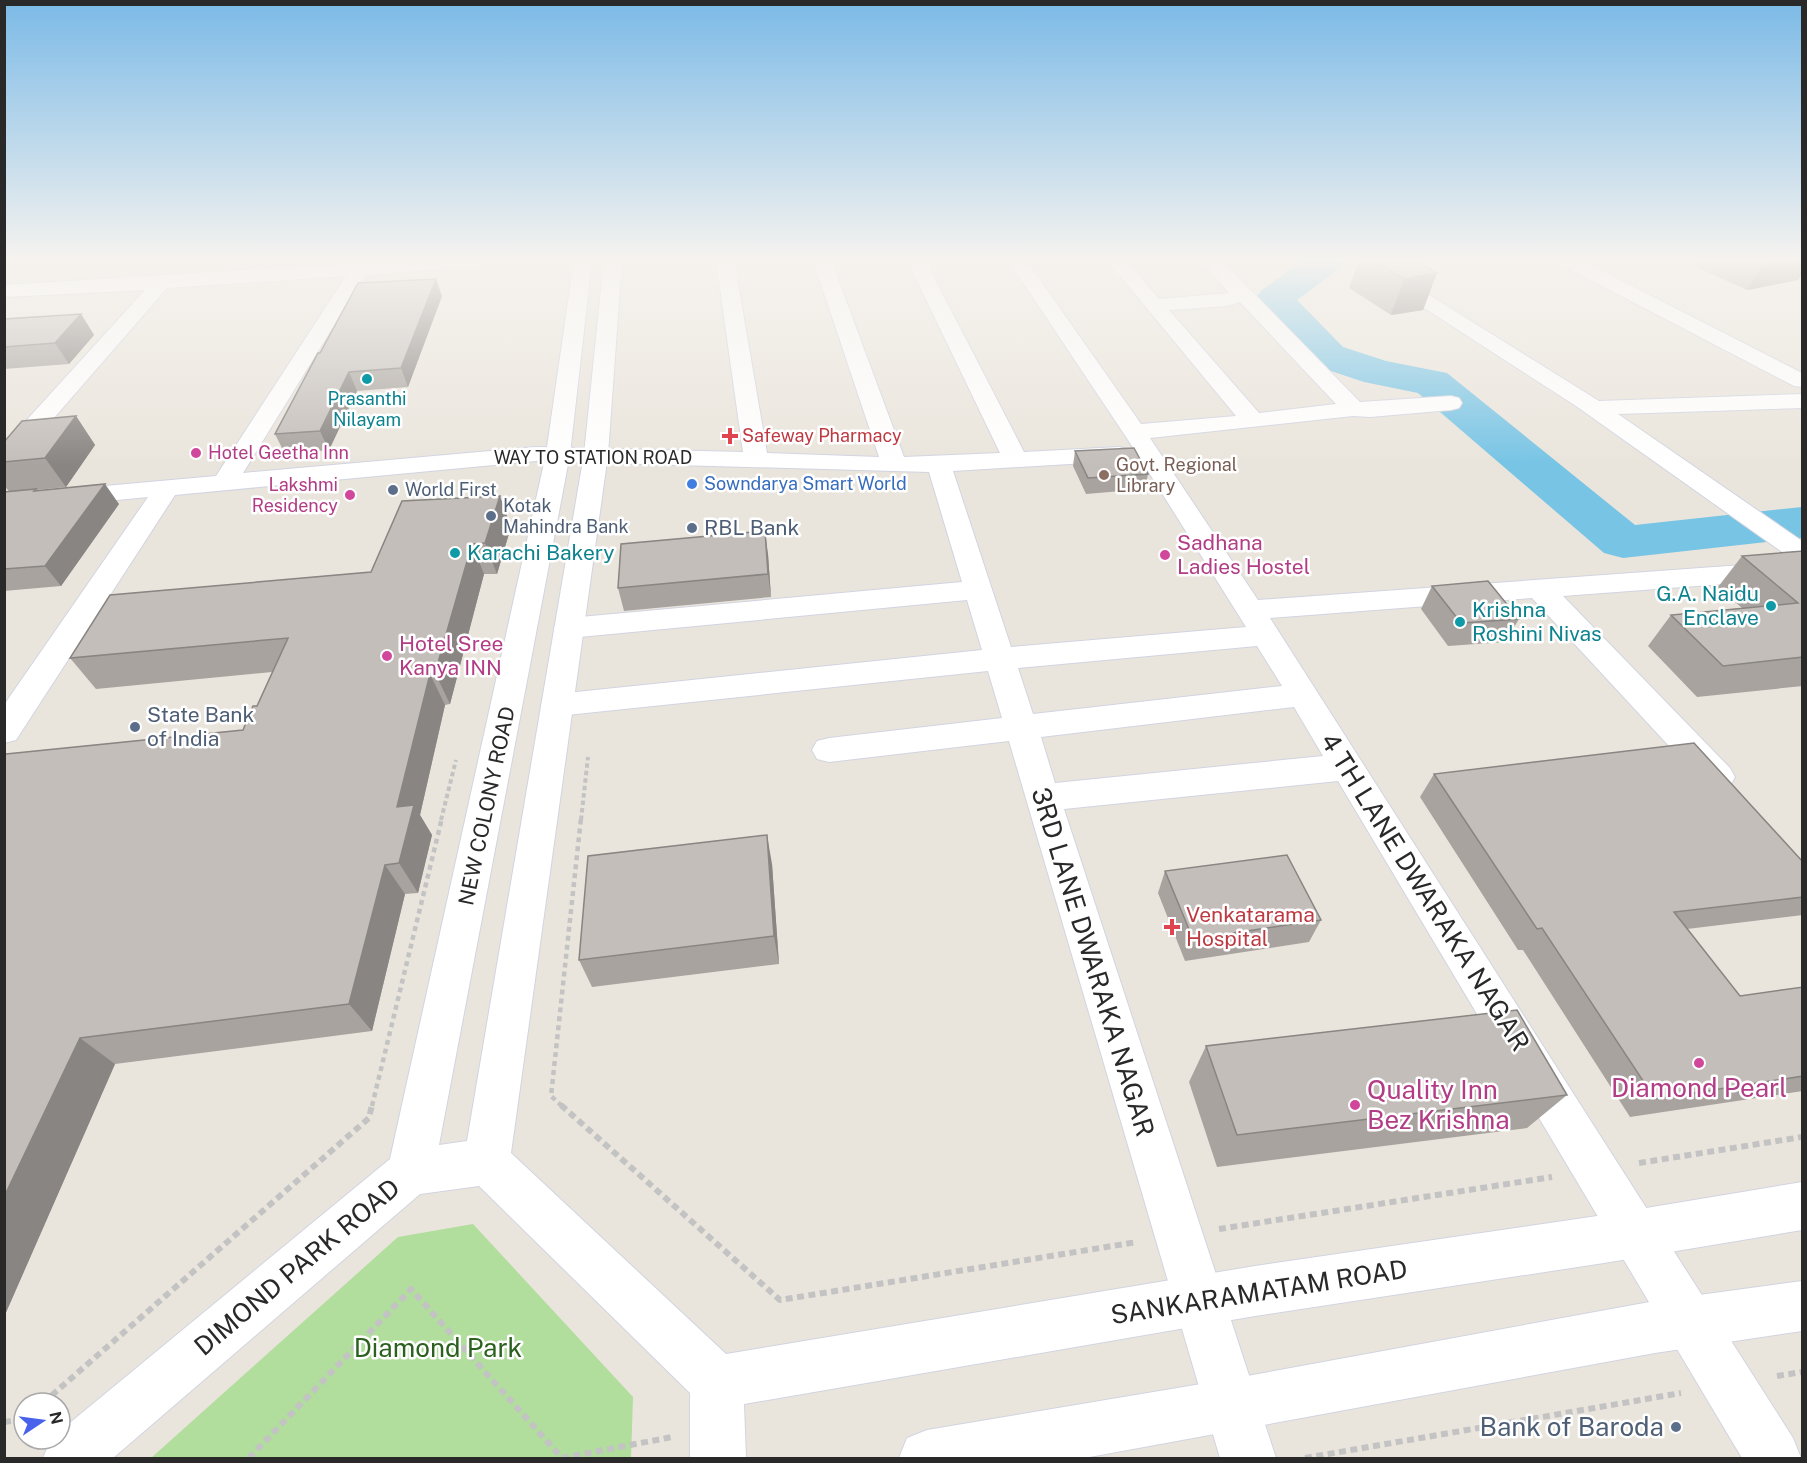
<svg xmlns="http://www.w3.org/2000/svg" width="1807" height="1463" font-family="'Public Sans',sans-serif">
  <rect width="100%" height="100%" fill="#eae5dc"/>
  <!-- green -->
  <path fill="#b1dd9d" d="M 473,1224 L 633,1397 L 631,1458 L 151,1458 L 398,1237 Z"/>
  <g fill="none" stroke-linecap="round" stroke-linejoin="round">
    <!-- river -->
    <path fill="#77c4e5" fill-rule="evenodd" d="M 1303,260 L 1345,260 L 1340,268 L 1297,300 L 1343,347 L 1386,361 L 1447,373 L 1635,525 L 1802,507 L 1802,538 L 1623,558 L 1604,553 L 1418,393 L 1364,382 L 1313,365 L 1255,299 L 1261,291 Z"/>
    <!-- minor casing -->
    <g stroke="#d1d4e1" stroke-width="2">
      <path id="minor" d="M 410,260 L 494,260 L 491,264 L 485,265 L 365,275 L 243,473 L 536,447 L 743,452 L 716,260 L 734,260 L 767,453 L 879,457 L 813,260 L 831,260 L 904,457 L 1000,453 L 907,260 L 925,260 L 1024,452 L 1119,447 L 1128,449 L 1131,454 L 1128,459 L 1119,461 L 953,471 L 1011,647 L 1246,627 L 1136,452 L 1008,260 L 1026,260 L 1141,424 L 1236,416 L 1107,260 L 1126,260 L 1159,299 L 1229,293 L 1201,260 L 1221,260 L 1360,402 L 1451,396 L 1459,398 L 1462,403 L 1459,408 L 1451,410 L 1370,417 L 1353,416 L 1150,438 L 1258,600 L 1799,561 L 1792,559 L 1576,406 L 1350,260 L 1373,260 L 1599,401 L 1802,394 L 1802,408 L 1618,414 L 1802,541 L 1802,578 L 1563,596 L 1730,768 L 1735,777 L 1730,786 L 1718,790 L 1706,786 L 1532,598 L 1270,618 L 1793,1438 L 1801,1458 L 1742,1458 L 1338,781 L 1064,809 L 1276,1458 L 1220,1458 L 1009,741 L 829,762 L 817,759 L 812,750 L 817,741 L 829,738 L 1002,718 L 988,671 L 557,716 L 546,713 L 541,705 L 546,697 L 557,694 L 982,650 L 967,600 L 569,638 L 558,635 L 554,628 L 558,621 L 569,618 L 962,582 L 929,472 L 536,461 L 175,495 L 16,740 L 4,743 L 4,705 L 148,497 L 4,511 L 4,495 L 216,476 L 346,276 L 167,288 L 13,465 L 4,467 L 4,445 L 145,290 L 4,297 L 4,285 ZM 1240,302 L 1336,404 L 1259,413 L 1169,310 L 1227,306 ZM 1257,646 L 1282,686 L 1033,714 L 1018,668 ZM 1294,707 L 1323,756 L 1055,783 L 1041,737 Z
        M 1557,260 L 1581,260 L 1802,373 L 1802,387 L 1794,386 L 1560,264 Z"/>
    </g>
    <!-- secondary casing -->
    <g stroke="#d1d4e1" stroke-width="2">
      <path id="secondary" d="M 574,260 L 592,260 L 570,454 L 439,1145 L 467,1141 L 584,454 L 604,260 L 622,260 L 608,454 L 511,1153 L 726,1354 L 1255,1266 L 1604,1215 L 1802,1182 L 1802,1230 L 1604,1263 L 1255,1316 L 744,1404 L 746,1458 L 690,1458 L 690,1393 L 479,1186 L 420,1194 L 113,1458 L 43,1458 L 51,1439 L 60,1439 L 60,1431 L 390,1159 L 546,454 Z
        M 1802,1281 L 1802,1331 L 1655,1353 L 1084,1458 L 899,1458 L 907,1438 L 927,1430 L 1231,1379 L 1655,1301 Z"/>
    </g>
    <!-- path-far2 -->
    <path stroke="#c3c3c3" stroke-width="4" stroke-dasharray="4.5 3" stroke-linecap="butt" d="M 441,820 L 456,760
      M 581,820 L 588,757"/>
    <!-- path-far1 -->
    <path stroke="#c3c3c3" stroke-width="4.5" stroke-dasharray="5 4" stroke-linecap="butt" d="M 372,1106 L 442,818
      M 562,1106 L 551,1096 L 581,818"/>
    <!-- path -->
    <path stroke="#c3c3c3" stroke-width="6" stroke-dasharray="7 4.5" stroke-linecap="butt" d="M 561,1105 L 780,1300 L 1137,1242
      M 1639,1163 L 1802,1137
      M 1219,1229 L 1552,1177
      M 1777,1376 L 1802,1372
      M 43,1403 L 369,1118 L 372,1105
      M 4,1422 L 24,1419
      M 249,1458 L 411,1289 L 562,1458
      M 562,1458 L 672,1437
      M 1305,1458 L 1681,1393"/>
    <!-- minor -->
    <use href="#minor" fill="#fff" fill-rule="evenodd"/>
    <!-- secondary -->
    <use href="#secondary" fill="#fff" fill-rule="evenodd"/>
  </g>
  <!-- wall -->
  <path fill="#a8a39f" d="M 1359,260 L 1415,260 L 1437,273 L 1423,310 L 1391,315 L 1349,288 Z
    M 1688,260 L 1803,260 L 1803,273 L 1798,280 L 1747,290 L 1692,265 L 1694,263 Z
    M 442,296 L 408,387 L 357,391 L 329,450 L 285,454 L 275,434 L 320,353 Z
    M 81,314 L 94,335 L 69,364 L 4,369 L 4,319 Z
    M 76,416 L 95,445 L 66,487 L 36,490 L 119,504 L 61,586 L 4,591 L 4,492 L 9,491 L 4,486 L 4,442 Z
    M 1075,451 L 1148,474 L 1145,489 L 1086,494 L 1073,466 Z
    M 511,527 L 497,574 L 484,574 L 450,704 L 445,705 L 420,815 L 432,835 L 418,893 L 405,894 L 372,1031 L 115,1064 L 4,1317 L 4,756 L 243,730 L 257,706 L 272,672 L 96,689 L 70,658 L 371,572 Z
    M 1803,551 L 1803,686 L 1697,697 L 1648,646 L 1671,615 L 1742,608 L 1718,587 L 1742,556 Z
    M 768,554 L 771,597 L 624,611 L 618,588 Z
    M 1432,586 L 1519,619 L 1505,642 L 1448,646 L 1421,609 Z
    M 1434,774 L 1803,897 L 1803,915 L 1687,929 L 1740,996 L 1803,987 L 1803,1091 L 1630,1117 L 1523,950 L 1518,950 L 1420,797 Z
    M 772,864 L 779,964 L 592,987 L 579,960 Z
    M 1165,871 L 1321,920 L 1309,942 L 1185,961 L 1158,893 Z
    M 1206,1046 L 1567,1095 L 1527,1128 L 1217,1167 L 1189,1082 Z"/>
  <!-- shaded-wall -->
  <path fill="#888582" d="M 1766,260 L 1803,260 L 1803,273 L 1798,280 L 1747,290 Z
    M 1437,273 L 1423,310 L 1391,315 L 1404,279 Z
    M 436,279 L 442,296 L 408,387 L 401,368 Z
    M 81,314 L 94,335 L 69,364 L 55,343 Z
    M 349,372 L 357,391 L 329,450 L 320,431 Z
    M 76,416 L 95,445 L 66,487 L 45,458 Z
    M 105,484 L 119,504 L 61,586 L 45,566 Z
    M 500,496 L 511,527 L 497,574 L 485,543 Z
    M 765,531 L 768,554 L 771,597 L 768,574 Z
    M 472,544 L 484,574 L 450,704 L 435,673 Z
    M 430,674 L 445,705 L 420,815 L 432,835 L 418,893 L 399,863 L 397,807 Z
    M 767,835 L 772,864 L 779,964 L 774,936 Z
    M 385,865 L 405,894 L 372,1031 L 349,1004 Z
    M 80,1038 L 115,1064 L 4,1317 L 4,1197 Z"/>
  <!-- building -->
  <path fill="#c3beb9" stroke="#888582" stroke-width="1.5" d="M 1374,260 L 1415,260 L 1437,273 L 1404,279 Z
    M 436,279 L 401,368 L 349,372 L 320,431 L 275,434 L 318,353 L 320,353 L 358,283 Z
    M 81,314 L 55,343 L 4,347 L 4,319 Z
    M 76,416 L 45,458 L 4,462 L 4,442 L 22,421 Z
    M 1134,448 L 1148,474 L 1088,478 L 1075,451 Z
    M 105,484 L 45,566 L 4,569 L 4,492 L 36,489 L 34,491 Z
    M 500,496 L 485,543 L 472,544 L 435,673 L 430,674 L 397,807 L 414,805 L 399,863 L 385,865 L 349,1004 L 80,1038 L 4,1197 L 4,756 L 6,754 L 243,730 L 253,706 L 257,706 L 288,638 L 70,658 L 110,595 L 371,572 L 402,501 Z
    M 765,531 L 768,574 L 618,588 L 621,544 Z
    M 1803,551 L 1803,657 L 1723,666 L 1671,615 L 1798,603 L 1742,556 Z
    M 1488,581 L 1519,619 L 1461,623 L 1432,586 Z
    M 1694,743 L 1803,862 L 1803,897 L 1674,912 L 1740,996 L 1803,987 L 1803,1076 L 1655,1099 L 1542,928 L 1537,929 L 1434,774 Z
    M 767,835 L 774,936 L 579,960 L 588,856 Z
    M 1287,855 L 1321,920 L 1193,939 L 1165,871 Z
    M 1517,1010 L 1567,1095 L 1237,1135 L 1206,1046 Z"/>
  <!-- sky -->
  <linearGradient id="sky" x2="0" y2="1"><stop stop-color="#7bbae7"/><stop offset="0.56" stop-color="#f6f3ef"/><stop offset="1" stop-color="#f6f3ef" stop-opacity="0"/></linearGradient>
  <rect width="1807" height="465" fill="url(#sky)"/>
  <!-- markers -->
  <g fill="#0f9aa8" stroke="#fff" stroke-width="2">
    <circle cx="367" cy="379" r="6"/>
    <circle cx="455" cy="553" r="6"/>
    <circle cx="1771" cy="606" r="6"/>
    <circle cx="1460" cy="622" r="6"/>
  </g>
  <g fill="#e0444e" stroke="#fff" stroke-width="2">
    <path d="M727 427h6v6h6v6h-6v6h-6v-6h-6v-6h6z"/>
    <path d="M1169 918h6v6h6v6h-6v6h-6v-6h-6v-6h6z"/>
  </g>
  <g fill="#d1479c" stroke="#fff" stroke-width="2">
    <circle cx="196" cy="453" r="6"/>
    <circle cx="350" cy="495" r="6"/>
    <circle cx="1165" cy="555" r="6"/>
    <circle cx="387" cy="656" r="6"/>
    <circle cx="1699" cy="1063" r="6"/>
    <circle cx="1355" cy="1105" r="6"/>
  </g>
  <circle fill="#8d6e63" stroke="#fff" stroke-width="2" cx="1104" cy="475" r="6"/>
  <circle fill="#3f7fe0" stroke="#fff" stroke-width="2" cx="692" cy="484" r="6"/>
  <g fill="#5c6f8a" stroke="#fff" stroke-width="2">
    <circle cx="393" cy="490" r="6"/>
    <circle cx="491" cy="516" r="6"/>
    <circle cx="692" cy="528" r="6"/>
    <circle cx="135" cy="727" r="6"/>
    <circle cx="1676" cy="1427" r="6"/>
  </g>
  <g text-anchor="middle" stroke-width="5" stroke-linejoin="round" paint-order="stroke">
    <!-- far-culture labels -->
    <g font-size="18" fill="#0d838f" stroke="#fff">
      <text x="367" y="405">Prasanthi<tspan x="367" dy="21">Nilayam</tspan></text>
    </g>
    <!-- far-health labels -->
    <g font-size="18" fill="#be3a42" stroke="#fff" text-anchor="start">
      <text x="742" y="442">Safeway Pharmacy</text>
    </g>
    <!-- far-hotel labels -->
    <g font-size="18" fill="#b23c85" stroke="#fff" text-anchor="start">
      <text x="208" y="459">Hotel Geetha Inn</text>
      <text x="338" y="491" text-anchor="end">Lakshmi<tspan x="338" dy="21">Residency</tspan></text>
    </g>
    <!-- far-street labels -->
    <g font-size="18" fill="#292929" stroke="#fff">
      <text x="593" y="464">WAY TO STATION ROAD</text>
    </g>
    <!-- far-education labels -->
    <g font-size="18" fill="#785e54" stroke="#fff" text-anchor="start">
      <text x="1116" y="471">Govt. Regional<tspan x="1116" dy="21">Library</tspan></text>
    </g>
    <!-- far-shop labels -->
    <g font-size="18" fill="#366cbe" stroke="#fff" text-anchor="start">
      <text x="704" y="490">Sowndarya Smart World</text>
    </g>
    <!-- far-service labels -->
    <g font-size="18" fill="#4e5e75" stroke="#fff" text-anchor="start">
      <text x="405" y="496">World First</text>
      <text x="503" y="512">Kotak<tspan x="503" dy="21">Mahindra Bank</tspan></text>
    </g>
    <!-- service labels -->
    <g font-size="21" fill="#4e5e75" stroke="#fff" text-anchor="start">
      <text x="704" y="535">RBL Bank</text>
      <text x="147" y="722">State Bank<tspan x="147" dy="24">of India</tspan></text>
    </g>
    <!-- hotel labels -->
    <g font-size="21" fill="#b23c85" stroke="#fff" text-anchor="start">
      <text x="1177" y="550">Sadhana<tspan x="1177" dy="24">Ladies Hostel</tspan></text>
      <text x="399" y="651">Hotel Sree<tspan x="399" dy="24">Kanya INN</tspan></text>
    </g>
    <!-- culture labels -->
    <g font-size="21" fill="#0d838f" stroke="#fff" text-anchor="start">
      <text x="467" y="560">Karachi Bakery</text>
      <text x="1759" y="601" text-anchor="end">G.A. Naidu<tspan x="1759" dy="24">Enclave</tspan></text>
      <text x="1472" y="617">Krishna<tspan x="1472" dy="24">Roshini Nivas</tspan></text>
    </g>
    <!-- street labels -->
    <g font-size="21" fill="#292929" stroke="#fff">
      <text transform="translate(487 806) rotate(-78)" y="7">NEW COLONY ROAD</text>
    </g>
    <!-- health labels -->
    <g font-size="21" fill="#be3a42" stroke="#fff" text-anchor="start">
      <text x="1186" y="922">Venkatarama<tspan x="1186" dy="24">Hospital</tspan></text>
    </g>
    <!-- near-street labels -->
    <g font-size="26" fill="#292929" stroke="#fff">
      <text transform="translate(1425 892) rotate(58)" y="9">4 TH LANE DWARAKA NAGAR</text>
      <text transform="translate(1093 962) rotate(73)" y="9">3RD LANE DWARAKA NAGAR</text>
      <text transform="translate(297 1267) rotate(-40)" y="9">DIMOND PARK ROAD</text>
      <text transform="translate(1259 1292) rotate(-9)" y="9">SANKARAMATAM ROAD</text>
    </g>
    <!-- near-hotel labels -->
    <g font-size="26" fill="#b23c85" stroke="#fff">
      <text x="1699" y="1097">Diamond Pearl</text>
      <text x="1367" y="1099" text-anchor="start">Quality Inn<tspan x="1367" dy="30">Bez Krishna</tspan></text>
    </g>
    <!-- near-park labels -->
    <g font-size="26" fill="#2b601f" stroke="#fff">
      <text x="438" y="1357">Diamond Park</text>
    </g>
    <!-- near-service labels -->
    <g font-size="26" fill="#4e5e75" stroke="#fff" text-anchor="end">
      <text x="1664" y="1436">Bank of Baroda</text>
    </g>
  </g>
  <!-- border -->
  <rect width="1807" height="1463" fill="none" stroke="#292929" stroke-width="12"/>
  <!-- north arrow -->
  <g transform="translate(42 1421) rotate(77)"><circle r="28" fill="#ffffff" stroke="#a9a9a9" stroke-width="1.5"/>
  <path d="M0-4.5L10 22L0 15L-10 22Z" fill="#4862eb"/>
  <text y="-9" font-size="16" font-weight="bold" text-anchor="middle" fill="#292929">N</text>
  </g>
</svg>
